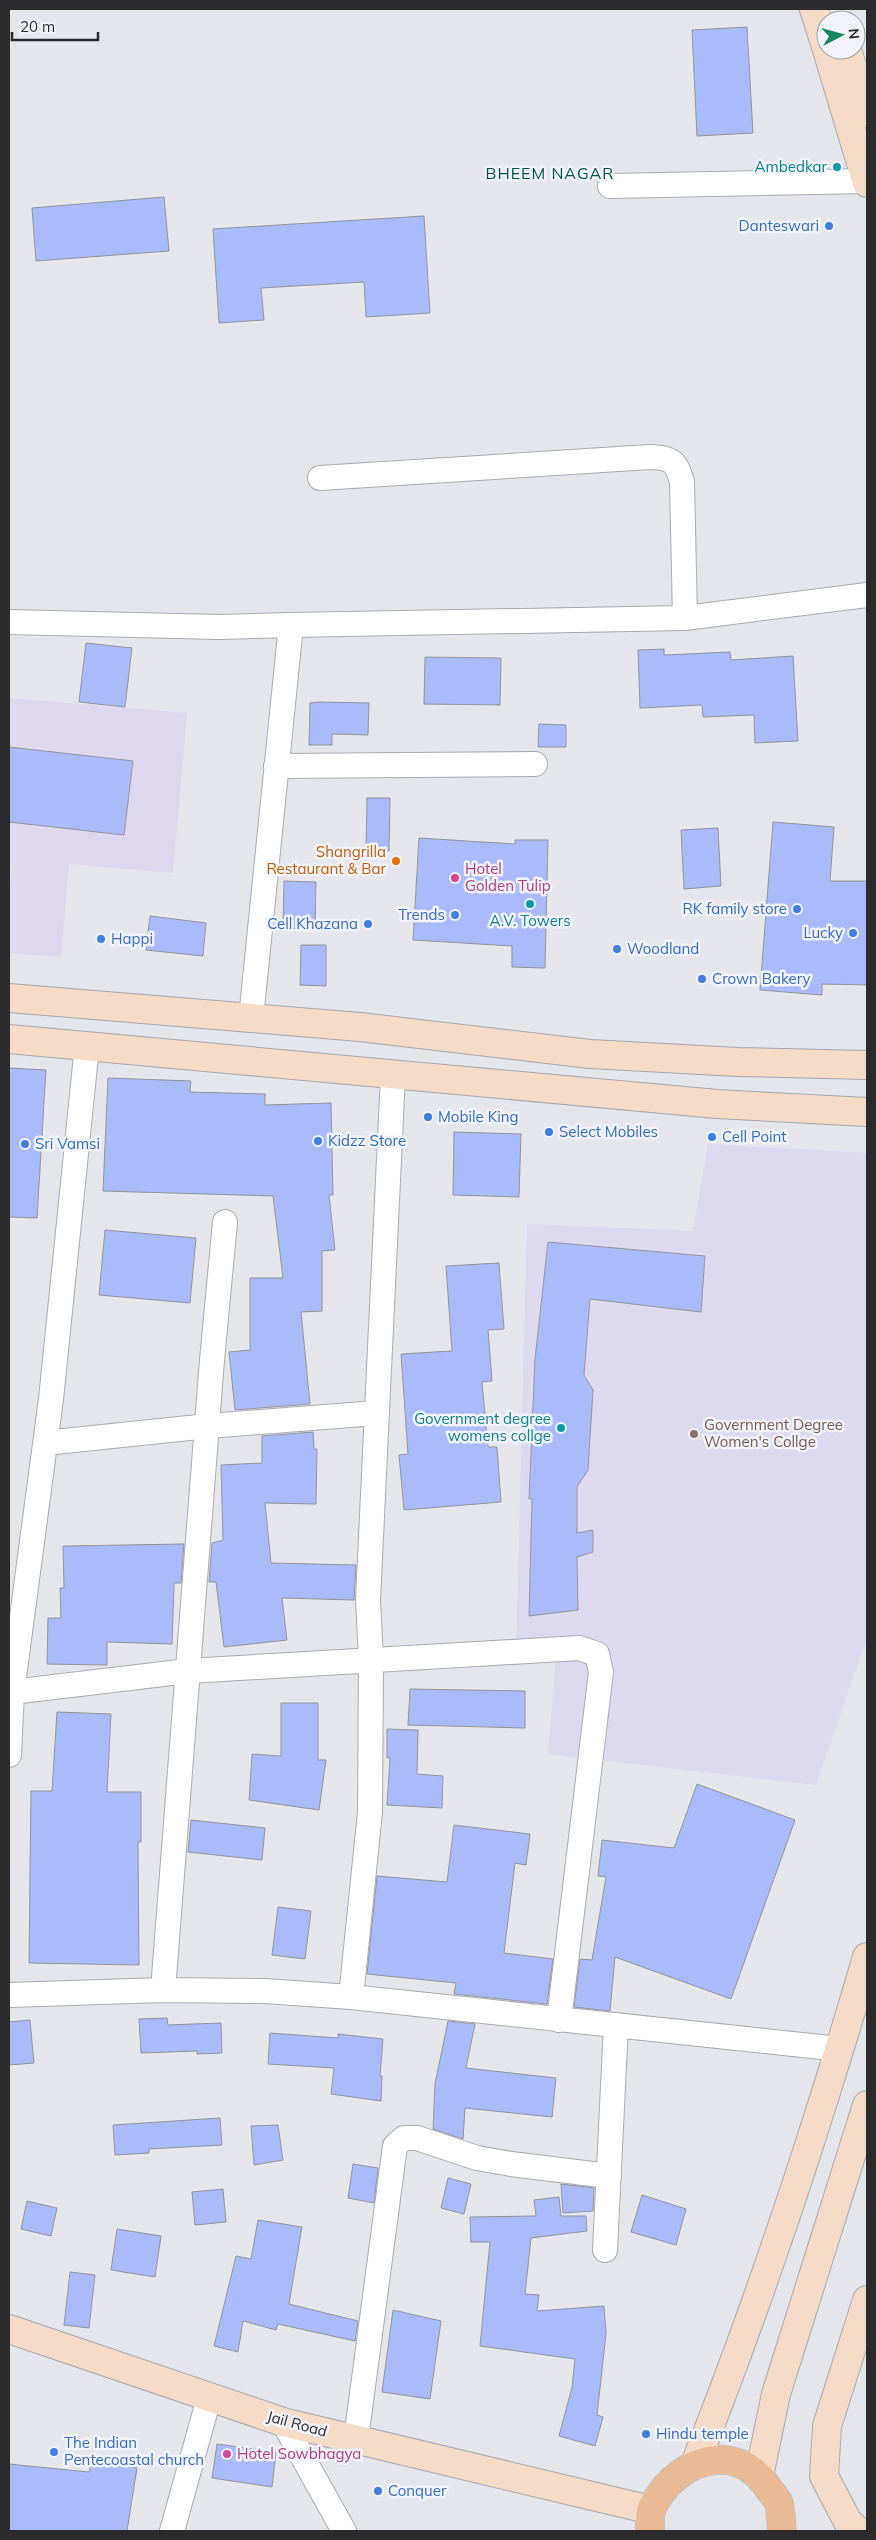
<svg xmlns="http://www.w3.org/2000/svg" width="876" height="2540" font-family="Mulish,sans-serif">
  <rect width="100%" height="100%" fill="#e4e6ec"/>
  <!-- commercial -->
  <path fill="#ded8ee" d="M 9,698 L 187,713 L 173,873 L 69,864 L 61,957 L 9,953 L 9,901 L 12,865 L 9,864 Z"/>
  <!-- education -->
  <path fill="#ddd9ef" d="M 708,1144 L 867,1153 L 867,1638 L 816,1785 L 548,1754 L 556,1659 L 516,1654 L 527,1224 L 693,1231 Z"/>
  <!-- building -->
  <path fill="#aabafa" stroke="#94969c" d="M 747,27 L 753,133 L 697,136 L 692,30 Z
    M 164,197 L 169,251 L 36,261 L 32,208 Z
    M 424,216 L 430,313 L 366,317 L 364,282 L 261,288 L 264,320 L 219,323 L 213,229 Z
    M 86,643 L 132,648 L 125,707 L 79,702 Z
    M 664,649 L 664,655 L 730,652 L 731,660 L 793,656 L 798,741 L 755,743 L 754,715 L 703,717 L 702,705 L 640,708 L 638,650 Z
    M 425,657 L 501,658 L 500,705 L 424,704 Z
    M 319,702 L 369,703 L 368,735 L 332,734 L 332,745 L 309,745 L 310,703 Z
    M 539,724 L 566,725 L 566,747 L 538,747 Z
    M 9,747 L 133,761 L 124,835 L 9,822 Z
    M 367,798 L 390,798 L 389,851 L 366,851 Z
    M 773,822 L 834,827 L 830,881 L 867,881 L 867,985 L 822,984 L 822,995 L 760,990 Z
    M 718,828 L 721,886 L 684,889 L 681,830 Z
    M 419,838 L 515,844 L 515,840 L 548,840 L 545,968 L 512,967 L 512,946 L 413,940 Z
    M 284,881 L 316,882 L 315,929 L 283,928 Z
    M 150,916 L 206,923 L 203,956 L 146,950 Z
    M 301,945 L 326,945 L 326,986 L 300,985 Z
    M 9,1068 L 46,1070 L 37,1218 L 9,1217 Z
    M 108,1078 L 191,1081 L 190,1092 L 265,1094 L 265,1105 L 331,1103 L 333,1195 L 329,1195 L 335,1250 L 322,1251 L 322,1311 L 301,1312 L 310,1404 L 235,1410 L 229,1352 L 250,1350 L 250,1278 L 283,1278 L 273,1196 L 103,1191 Z
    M 454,1132 L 521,1134 L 519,1197 L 453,1195 Z
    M 105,1230 L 196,1238 L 190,1303 L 99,1295 Z
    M 548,1242 L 705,1256 L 701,1312 L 590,1299 L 584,1375 L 593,1390 L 588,1470 L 577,1487 L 577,1533 L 593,1530 L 593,1552 L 577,1557 L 578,1610 L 529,1616 L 532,1499 L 529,1499 L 535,1359 Z
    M 499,1263 L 504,1329 L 488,1330 L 492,1381 L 482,1382 L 488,1447 L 497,1447 L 501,1502 L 404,1510 L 399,1455 L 408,1454 L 401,1354 L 452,1351 L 446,1266 Z
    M 313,1432 L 314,1449 L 317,1449 L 316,1504 L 265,1503 L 271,1563 L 356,1565 L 354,1600 L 282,1598 L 287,1640 L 224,1647 L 216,1582 L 209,1582 L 212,1543 L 223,1540 L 221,1465 L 262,1463 L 262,1436 Z
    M 184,1544 L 181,1583 L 174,1583 L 172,1644 L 107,1642 L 107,1665 L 47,1664 L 48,1618 L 61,1618 L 60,1588 L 64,1588 L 63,1546 Z
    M 410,1689 L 525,1691 L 525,1728 L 408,1725 Z
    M 281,1703 L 318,1703 L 318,1760 L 326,1760 L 319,1810 L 249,1800 L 252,1754 L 281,1756 Z
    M 57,1712 L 111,1714 L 107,1792 L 141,1792 L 141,1842 L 138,1842 L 139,1965 L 29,1963 L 31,1791 L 52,1791 Z
    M 387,1729 L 418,1730 L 417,1774 L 443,1776 L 442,1808 L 387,1805 L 390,1758 L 387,1758 Z
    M 697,1784 L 795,1820 L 731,1999 L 615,1957 L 610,2011 L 574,2007 L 580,1959 L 592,1960 L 606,1877 L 598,1876 L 602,1840 L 674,1848 Z
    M 191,1820 L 265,1828 L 262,1860 L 188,1852 Z
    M 454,1825 L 530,1834 L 526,1865 L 515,1863 L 504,1953 L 553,1959 L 547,2004 L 454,1994 L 456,1983 L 367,1974 L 377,1876 L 447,1882 Z
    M 278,1907 L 311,1911 L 305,1959 L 272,1955 Z
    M 167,2018 L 168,2025 L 221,2023 L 222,2053 L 197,2054 L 197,2051 L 141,2053 L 139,2019 Z
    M 30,2020 L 34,2063 L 9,2065 L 9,2022 Z
    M 448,2021 L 475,2024 L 466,2068 L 556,2078 L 552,2117 L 465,2108 L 463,2139 L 433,2129 L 435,2084 Z
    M 270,2033 L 338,2038 L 338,2034 L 383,2039 L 380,2076 L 382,2076 L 381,2101 L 331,2094 L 334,2068 L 268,2064 Z
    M 220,2118 L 222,2145 L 149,2149 L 149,2153 L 115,2155 L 113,2125 Z
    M 278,2125 L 283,2160 L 254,2165 L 251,2126 Z
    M 353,2164 L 378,2168 L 374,2203 L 348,2198 Z
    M 448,2178 L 471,2184 L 464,2214 L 441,2208 Z
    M 561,2184 L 594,2188 L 593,2211 L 563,2213 Z
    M 223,2189 L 226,2222 L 195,2225 L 192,2192 Z
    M 642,2195 L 686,2209 L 676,2245 L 631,2232 Z
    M 559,2197 L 561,2216 L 586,2216 L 587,2231 L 531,2238 L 525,2294 L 539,2295 L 537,2311 L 604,2306 L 606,2334 L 597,2415 L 603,2417 L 595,2446 L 559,2436 L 572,2387 L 575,2359 L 480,2346 L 490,2242 L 471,2242 L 470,2217 L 536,2216 L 534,2200 Z
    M 27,2201 L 57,2208 L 51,2236 L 21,2229 Z
    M 258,2220 L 302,2227 L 289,2304 L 358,2321 L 355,2341 L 278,2324 L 276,2330 L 243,2321 L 238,2352 L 214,2346 L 236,2256 L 251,2259 Z
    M 117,2229 L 161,2236 L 155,2277 L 111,2270 Z
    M 70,2272 L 95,2275 L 89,2328 L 64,2325 Z
    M 393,2310 L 441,2321 L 430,2399 L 382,2392 Z
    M 217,2444 L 276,2452 L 272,2487 L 212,2478 Z
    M 91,2462 L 137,2468 L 127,2531 L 9,2531 L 9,2464 L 89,2472 Z"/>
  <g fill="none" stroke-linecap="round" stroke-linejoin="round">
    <!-- street casing -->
    <g stroke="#aaacb2" stroke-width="26">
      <path id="street" d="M 610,186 L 867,181
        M 320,478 L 650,457 C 672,458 676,461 682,482 L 685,618
        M 9,622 L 219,627 L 291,625 L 251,1018
        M 291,625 L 685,618 L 867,595
        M 276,766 L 535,764
        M 45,1443 L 208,1426 L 376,1413
        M 9,1692 L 12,1692 L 51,1399 L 87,1046
        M 9,1755 L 12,1692 L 188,1671 L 579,1648 L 597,1654 L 601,1672 L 559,2020
        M 163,1990 L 212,1360 L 225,1222
        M 9,1995 L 163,1990 L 265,1991 L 351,1997 L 840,2049
        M 351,1997 L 370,1812 L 371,1659 L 368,1600 L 393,1075
        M 605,2250 L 616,2025
        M 283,2422 L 344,2531
        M 356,2439 L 395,2146 L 404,2138 L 417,2138 L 477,2158 L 511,2164 L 609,2176
        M 172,2531 L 209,2398"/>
    </g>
    <!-- secondary casing -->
    <g stroke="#aaacb2" stroke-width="30">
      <path id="secondary" d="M 814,9 L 826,47
        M 827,50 L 867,183
        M 847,50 L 867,113
        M 9,998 L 360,1027 L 590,1054 L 738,1062 L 867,1065
        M 9,1039 L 717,1104 L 867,1112
        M 9,2329 L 283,2422 L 651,2510
        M 695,2464 C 761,2298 817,2128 867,1957
        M 759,2476 L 776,2394 L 867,2105
        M 858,2531 L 848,2522 L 824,2476 L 827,2426 L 867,2300"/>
    </g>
    <!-- primary casing -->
    <g stroke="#c4c4c4" stroke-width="30">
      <path id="primary" d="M 650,2531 C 650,2524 649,2515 652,2508 C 673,2463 732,2438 766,2485 C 770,2491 777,2498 779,2504 C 781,2513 781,2523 782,2531"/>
    </g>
    <!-- street -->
    <use href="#street" stroke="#fff" stroke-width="24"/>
    <!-- secondary -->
    <use href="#secondary" stroke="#f4dcc9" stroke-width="28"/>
    <!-- primary -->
    <use href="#primary" stroke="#e9ba93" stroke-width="28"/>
  </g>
  <!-- markers -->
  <g fill="#0f9aa8" stroke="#f1f3f9" stroke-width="2">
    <circle cx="837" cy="167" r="5"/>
    <circle cx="530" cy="904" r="5"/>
    <circle cx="561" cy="1428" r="5"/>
  </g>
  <g fill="#3f7fe0" stroke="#f1f3f9" stroke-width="2">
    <circle cx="829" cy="226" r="5"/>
    <circle cx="797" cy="909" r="5"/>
    <circle cx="455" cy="915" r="5"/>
    <circle cx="368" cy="924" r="5"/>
    <circle cx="853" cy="933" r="5"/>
    <circle cx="101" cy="939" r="5"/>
    <circle cx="617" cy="949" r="5"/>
    <circle cx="702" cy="979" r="5"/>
    <circle cx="428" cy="1117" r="5"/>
    <circle cx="549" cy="1132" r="5"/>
    <circle cx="712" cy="1137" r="5"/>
    <circle cx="318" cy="1141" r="5"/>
    <circle cx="25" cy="1144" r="5"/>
    <circle cx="646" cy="2434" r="5"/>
    <circle cx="54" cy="2452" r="5"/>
    <circle cx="378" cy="2491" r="5"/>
  </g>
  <circle fill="#e8710a" stroke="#f1f3f9" stroke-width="2" cx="396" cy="861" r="5"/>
  <g fill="#d1479c" stroke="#f1f3f9" stroke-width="2">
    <circle cx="455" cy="878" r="5"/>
    <circle cx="227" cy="2454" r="5"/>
  </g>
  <circle fill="#8d6e63" stroke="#f1f3f9" stroke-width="2" cx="694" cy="1434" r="5"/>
  <g text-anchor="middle" stroke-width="5" stroke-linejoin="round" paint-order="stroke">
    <!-- culture labels -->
    <g font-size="15" fill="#0d838f" stroke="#f1f3f9" text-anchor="end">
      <text x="827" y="172">Ambedkar</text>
      <text x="530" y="926" text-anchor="middle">A.V. Towers</text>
      <text x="551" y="1424">Government degree<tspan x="551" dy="17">womens collge</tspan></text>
    </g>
    <!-- shop labels -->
    <g font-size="15" fill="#366cbe" stroke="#f1f3f9" text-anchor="start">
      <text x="819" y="231" text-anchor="end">Danteswari</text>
      <text x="787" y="914" text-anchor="end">RK family store</text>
      <text x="445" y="920" text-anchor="end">Trends</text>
      <text x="358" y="929" text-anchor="end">Cell Khazana</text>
      <text x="843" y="938" text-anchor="end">Lucky</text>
      <text x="111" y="944">Happi</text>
      <text x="627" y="954">Woodland</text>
      <text x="712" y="984">Crown Bakery</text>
      <text x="438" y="1122">Mobile King</text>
      <text x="559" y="1137">Select Mobiles</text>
      <text x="722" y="1142">Cell Point</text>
      <text x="328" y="1146">Kidzz Store</text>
      <text x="35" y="1149">Sri Vamsi</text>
      <text x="656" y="2439">Hindu temple</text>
      <text x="64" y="2448">The Indian<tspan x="64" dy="17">Pentecoastal church</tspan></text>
      <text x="388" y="2496">Conquer</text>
    </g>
    <!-- food labels -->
    <g font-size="15" fill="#c56008" stroke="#f1f3f9" text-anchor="end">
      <text x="386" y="857">Shangrilla<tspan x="386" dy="17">Restaurant &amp; Bar</tspan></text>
    </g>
    <!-- hotel labels -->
    <g font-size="15" fill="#b23c85" stroke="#f1f3f9" text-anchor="start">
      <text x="465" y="874">Hotel<tspan x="465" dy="17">Golden Tulip</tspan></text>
      <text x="237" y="2459">Hotel Sowbhagya</text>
    </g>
    <!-- education labels -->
    <g font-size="15" fill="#785e54" stroke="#f1f3f9" text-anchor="start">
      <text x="704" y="1430">Government Degree<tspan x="704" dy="17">Women's Collge</tspan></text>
    </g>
    <!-- street labels -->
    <g font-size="15" fill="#2b2b2e" stroke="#f1f3f9">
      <text transform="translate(297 2424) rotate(15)" y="5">Jail Road</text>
    </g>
    <!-- neighbourhood labels -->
    <g font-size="16" letter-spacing="1" fill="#05533b" stroke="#f1f3f9">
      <text x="550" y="179">BHEEM NAGAR</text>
    </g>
  </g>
  <!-- border -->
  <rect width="876" height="2540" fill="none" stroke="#2b2b2e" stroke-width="20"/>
  <!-- north arrow -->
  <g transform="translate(841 35) rotate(84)"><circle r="24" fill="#f1f3f9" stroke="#a2a3a8"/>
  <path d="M0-4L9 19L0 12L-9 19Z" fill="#148360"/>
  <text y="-8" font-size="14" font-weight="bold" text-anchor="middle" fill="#2b2b2e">N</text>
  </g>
  <!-- scale -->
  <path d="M12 32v8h86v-8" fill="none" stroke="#2b2b2e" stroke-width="2.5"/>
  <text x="20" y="32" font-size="15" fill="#2b2b2e" stroke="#f1f3f9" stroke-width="4" paint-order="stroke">20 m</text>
</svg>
